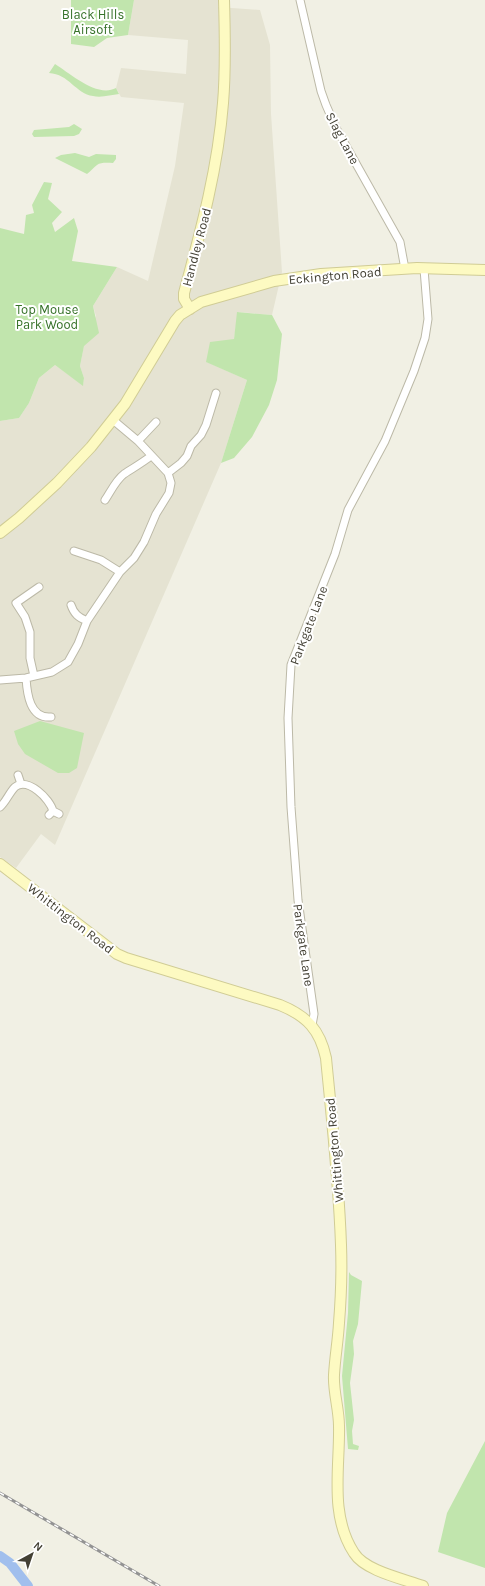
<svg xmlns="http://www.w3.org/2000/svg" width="485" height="1586" font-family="Karla,sans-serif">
  <rect width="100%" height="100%" fill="#f1f0e4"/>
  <!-- residential -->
  <path fill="#e5e3d2" d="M 134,0 L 218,0 L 218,7 L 260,10 L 270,45 L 271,114 L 282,272 L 272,315 L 238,312 L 234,339 L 207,362 L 247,380 L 221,463 L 55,845 L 41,834 L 16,868 L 0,857 L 0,421 L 19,418 L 29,403 L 39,378 L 55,365 L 83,385 L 84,378 L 80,366 L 84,345 L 96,316 L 93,306 L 117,267 L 148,281 L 175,166 L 184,103 L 121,97 L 116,88 L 121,68 L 186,74 L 188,40 L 128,35 Z"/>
  <!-- green -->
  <path fill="#c1e5ad" d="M 71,0 L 134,0 L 128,35 L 107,38 L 94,47 L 71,44 Z
    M 55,64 C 71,74 97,98 116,88 L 119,94 C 111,95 101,98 93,96 C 76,94 69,74 49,73 Z
    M 74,124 L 82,129 L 79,134 L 74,136 L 34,137 L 32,134 L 34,130 L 69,127 Z
    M 75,153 L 89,157 L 96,154 L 116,155 L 116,159 L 113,163 C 108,163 101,162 97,165 C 93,168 91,171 87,174 L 55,158 L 61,155 Z
    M 44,182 L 52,183 L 48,199 L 62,212 L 52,223 L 55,232 L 74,218 L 78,231 L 72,261 L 117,267 L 93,306 L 99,333 L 84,346 L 80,366 L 84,378 L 83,386 L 55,365 L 39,378 L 29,403 L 19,418 L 0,421 L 0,228 L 24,234 L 26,215 L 34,213 L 32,205 Z
    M 237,312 L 272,315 L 282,334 L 277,380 L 269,405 L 252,437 L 234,458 L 221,463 L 247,380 L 206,362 L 210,342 L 234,339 Z
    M 40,721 L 84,733 L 77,768 L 69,773 L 58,773 L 25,754 L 18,744 L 14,731 Z
    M 349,1272 L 351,1275 L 362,1281 L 358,1324 L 353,1341 L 354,1354 L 350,1383 L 354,1420 L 352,1431 L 353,1444 L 359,1446 L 358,1450 L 348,1449 L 342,1376 L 348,1313 Z
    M 485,1441 L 485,1568 L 438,1552 L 447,1513 Z"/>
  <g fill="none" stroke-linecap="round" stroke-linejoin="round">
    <!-- river -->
    <path stroke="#a1bfed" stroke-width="10" d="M 0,1556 L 10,1563 L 28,1586"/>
    <!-- street casing -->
    <g stroke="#bcb9a7" stroke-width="9">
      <path id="street" d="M 300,0 L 321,91 L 326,105 L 336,128 L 400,242 L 405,269
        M 138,441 L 156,422
        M 168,473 L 181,463 L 187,456 L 191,446 L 201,435 L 206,425 L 216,393
        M 105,500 C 111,491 116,480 124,474 C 133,468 142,463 151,456
        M 74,551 L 101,560 L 120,572
        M 71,605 C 74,614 78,617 87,621
        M 34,676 L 30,658 L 30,632 L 25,617 L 16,603 L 39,587
        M 26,678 C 27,694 30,719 51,717
        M 0,680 L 26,678 L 52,672 L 68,662 L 78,644 L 87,621 L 120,572 L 134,558 L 144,542 L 156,514 L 169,493 L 171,483 L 168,473 L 138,441 L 113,420
        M 18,775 L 21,784
        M 0,807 C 6,802 9,793 15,787 C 28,777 50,799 53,811
        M 49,815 L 53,811 L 59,814
        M 312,1025 L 314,1014 L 298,900 L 291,807 L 288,718 L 291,665 L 335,554 L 348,510 L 385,441 L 414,371 L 425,338 L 428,319 L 424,269"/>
    </g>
    <!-- secondary casing -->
    <g stroke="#d0cc95" stroke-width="12">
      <path id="secondary" d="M 190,309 L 184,299 L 184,293 C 201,230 218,168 223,103 C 226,69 225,34 224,0
        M 0,533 L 19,518 L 57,483 L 91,447 L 125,404 L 175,321 L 180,315 L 201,302 L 274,281 L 321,274 L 417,268 L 485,270
        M 0,864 L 117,954 L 126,958 L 280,1005 C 307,1016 320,1030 326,1058 C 332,1120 339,1183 341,1245 C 342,1271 341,1298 339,1323 C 338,1341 335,1357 334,1375 C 333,1391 339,1409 339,1426 C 340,1467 329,1515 354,1553 C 365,1571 404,1579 423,1586"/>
    </g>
    <!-- street -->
    <use href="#street" stroke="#fff" stroke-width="7"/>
    <!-- secondary -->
    <use href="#secondary" stroke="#fdfac2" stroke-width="10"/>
    <!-- rail casing -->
    <g stroke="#939393" stroke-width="3">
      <path id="rail" d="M 0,1493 L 159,1586"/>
    </g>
    <!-- rail -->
    <use href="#rail" stroke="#fff" stroke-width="1.5" stroke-dasharray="4.5" stroke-linecap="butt"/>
  </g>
  <g text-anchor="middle" stroke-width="4" stroke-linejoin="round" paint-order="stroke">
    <!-- park labels -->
    <g font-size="13" fill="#37722a" stroke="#fff">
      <text x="93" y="19">Black Hills<tspan x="93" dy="15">Airsoft</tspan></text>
      <text x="47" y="314">Top Mouse<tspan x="47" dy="15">Park Wood</tspan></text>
    </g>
    <!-- street labels -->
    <g font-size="13" fill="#434034" stroke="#fff">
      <text transform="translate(343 138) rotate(62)" y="5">Slag Lane</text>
      <text transform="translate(196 247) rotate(-75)" y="5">Handley Road</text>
      <text transform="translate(335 275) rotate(-5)" y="5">Eckington Road</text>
      <text transform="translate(308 625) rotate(-69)" y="5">Parkgate Lane</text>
      <text transform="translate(71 918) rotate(38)" y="5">Whittington Road</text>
      <text transform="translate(304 945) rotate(82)" y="5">Parkgate Lane</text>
      <text transform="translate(334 1150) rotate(-95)" y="5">Whittington Road</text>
    </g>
  </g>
  <!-- north arrow -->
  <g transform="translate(32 1554) rotate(40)" stroke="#ffffff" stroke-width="3" paint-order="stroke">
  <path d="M0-3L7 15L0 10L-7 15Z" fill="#434034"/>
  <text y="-6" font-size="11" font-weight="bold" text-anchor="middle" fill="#434034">N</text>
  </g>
</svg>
